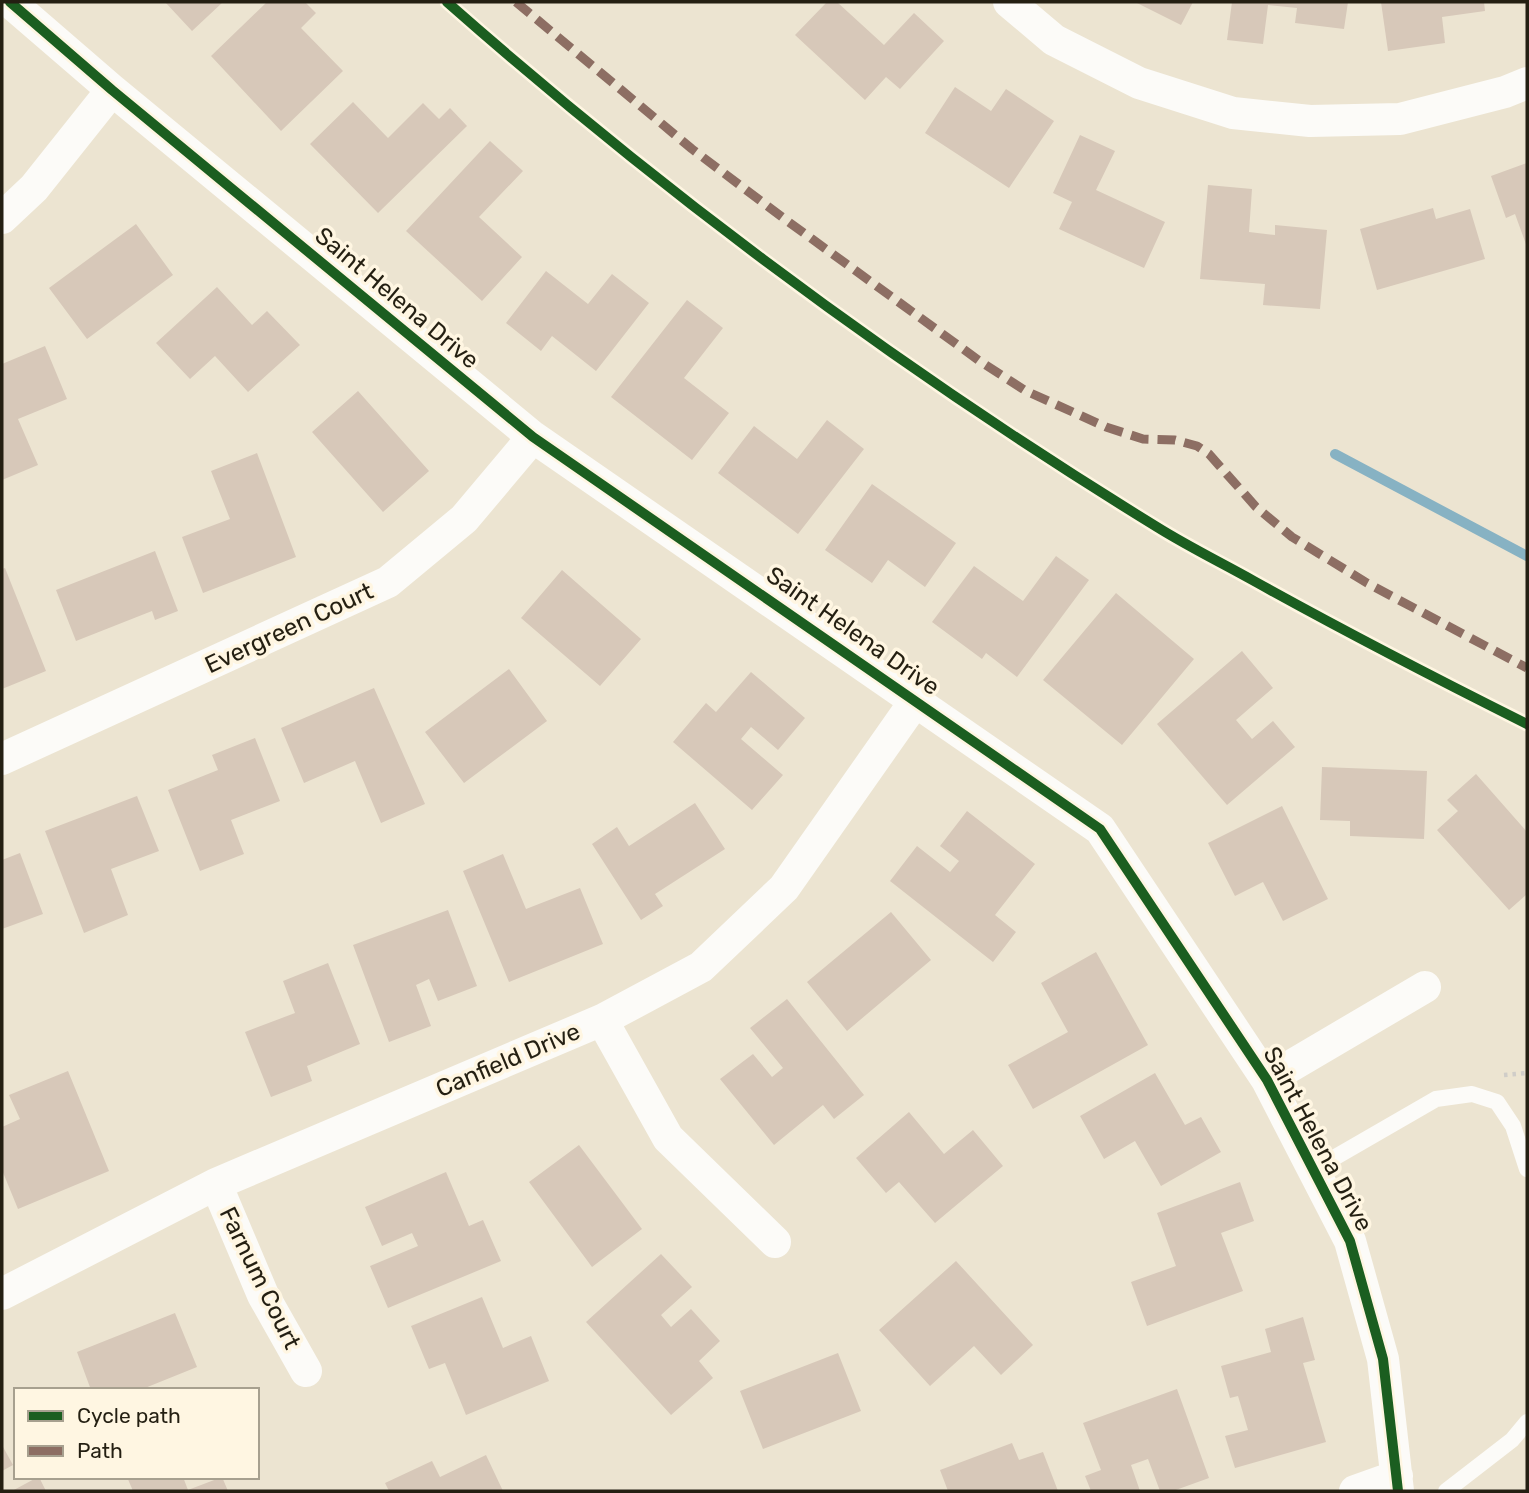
<svg xmlns="http://www.w3.org/2000/svg" width="1529" height="1493" font-family="Rubik,sans-serif">
  <rect width="100%" height="100%" fill="#ece4d1"/>
  <g fill="none" stroke-linecap="round" stroke-linejoin="round">
    <!-- stream -->
    <path stroke="#87b2c3" stroke-width="10" d="M 1335,454 L 1527,556"/>
  </g>
  <!-- building -->
  <path fill="#d7c8b9" d="M 165,2 L 223,2 L 192,31 Z
    M 267,2 L 305,2 L 316,13 L 301,28 L 343,71 L 281,131 L 211,56 Z
    M 827,2 L 837,2 L 884,45 L 914,13 L 944,41 L 900,89 L 886,77 L 865,100 L 795,35 Z
    M 1135,2 L 1193,2 L 1181,25 Z
    M 1232,2 L 1348,2 L 1344,29 L 1295,23 L 1297,8 L 1268,5 L 1263,44 L 1227,40 Z
    M 1381,2 L 1484,2 L 1485,11 L 1442,17 L 1445,43 L 1388,51 Z
    M 955,87 L 991,111 L 1006,89 L 1054,121 L 1009,188 L 925,133 Z
    M 353,102 L 388,138 L 423,103 L 439,119 L 450,108 L 467,126 L 378,213 L 310,144 Z
    M 1080,135 L 1115,151 L 1096,190 L 1165,222 L 1144,268 L 1059,229 L 1072,202 L 1053,193 Z
    M 490,141 L 523,171 L 479,217 L 522,257 L 482,301 L 406,231 Z
    M 1527,163 L 1527,247 L 1515,214 L 1506,218 L 1491,176 Z
    M 1208,185 L 1252,189 L 1249,232 L 1275,235 L 1275,225 L 1327,230 L 1320,309 L 1263,305 L 1265,284 L 1200,279 Z
    M 1433,208 L 1436,219 L 1470,209 L 1485,259 L 1377,290 L 1360,229 Z
    M 136,224 L 173,275 L 87,339 L 49,288 Z
    M 546,271 L 588,304 L 612,274 L 649,303 L 596,371 L 552,336 L 541,351 L 506,323 Z
    M 217,287 L 252,325 L 267,311 L 300,345 L 248,392 L 215,356 L 190,379 L 156,343 Z
    M 687,300 L 723,328 L 684,378 L 729,413 L 692,460 L 611,397 Z
    M 45,346 L 67,399 L 18,419 L 38,465 L 2,480 L 2,364 Z
    M 358,391 L 429,471 L 383,512 L 312,432 Z
    M 827,420 L 864,449 L 798,534 L 718,473 L 754,426 L 797,459 Z
    M 257,453 L 296,557 L 203,593 L 182,537 L 230,519 L 211,471 Z
    M 872,484 L 956,543 L 925,587 L 888,560 L 872,583 L 825,550 Z
    M 155,551 L 178,611 L 155,620 L 152,611 L 76,641 L 56,590 Z
    M 1056,556 L 1089,580 L 1017,677 L 986,653 L 982,659 L 932,622 L 974,566 L 1023,601 Z
    M 5,568 L 46,671 L 2,689 L 2,569 Z
    M 562,570 L 641,639 L 600,686 L 521,618 Z
    M 1116,593 L 1194,659 L 1122,745 L 1043,680 Z
    M 1242,651 L 1273,688 L 1236,720 L 1252,739 L 1273,721 L 1295,747 L 1227,805 L 1157,724 Z
    M 509,669 L 547,721 L 464,783 L 425,732 Z
    M 751,672 L 805,718 L 778,750 L 751,727 L 741,739 L 783,775 L 752,810 L 673,742 L 706,703 L 716,712 Z
    M 374,688 L 425,804 L 381,823 L 355,761 L 304,783 L 281,728 Z
    M 255,738 L 280,801 L 231,820 L 244,854 L 200,871 L 168,790 L 218,770 L 212,755 Z
    M 1322,767 L 1427,771 L 1424,839 L 1350,836 L 1350,821 L 1320,820 Z
    M 1476,774 L 1527,832 L 1527,894 L 1509,910 L 1437,830 L 1458,811 L 1447,800 Z
    M 137,796 L 159,851 L 111,869 L 128,915 L 84,933 L 45,831 Z
    M 695,803 L 725,849 L 655,894 L 663,906 L 641,920 L 592,844 L 617,827 L 629,846 Z
    M 1282,806 L 1328,899 L 1283,921 L 1263,882 L 1235,896 L 1208,843 Z
    M 967,811 L 1035,864 L 995,915 L 1016,932 L 993,962 L 890,881 L 917,846 L 950,872 L 959,861 L 940,846 Z
    M 20,853 L 43,914 L 2,929 L 2,860 Z
    M 503,854 L 526,909 L 580,888 L 603,944 L 509,982 L 463,871 Z
    M 448,910 L 477,986 L 438,1001 L 429,979 L 416,985 L 431,1026 L 389,1042 L 353,945 Z
    M 891,912 L 931,960 L 847,1031 L 807,982 Z
    M 1096,952 L 1148,1045 L 1033,1109 L 1008,1065 L 1068,1032 L 1041,983 Z
    M 328,963 L 360,1044 L 307,1066 L 312,1081 L 271,1097 L 245,1032 L 295,1013 L 283,981 Z
    M 787,999 L 864,1095 L 834,1119 L 823,1105 L 774,1145 L 720,1079 L 753,1054 L 772,1077 L 783,1068 L 750,1028 Z
    M 68,1071 L 109,1171 L 18,1209 L 2,1170 L 2,1127 L 20,1119 L 9,1095 Z
    M 1155,1073 L 1185,1125 L 1201,1117 L 1221,1152 L 1161,1186 L 1135,1141 L 1104,1159 L 1080,1116 Z
    M 909,1112 L 944,1154 L 973,1130 L 1003,1166 L 935,1223 L 899,1182 L 886,1193 L 856,1158 Z
    M 579,1145 L 642,1229 L 592,1267 L 529,1182 Z
    M 446,1172 L 469,1226 L 483,1220 L 501,1261 L 388,1308 L 370,1266 L 418,1246 L 412,1233 L 382,1246 L 365,1207 Z
    M 1240,1182 L 1254,1221 L 1221,1233 L 1243,1291 L 1147,1326 L 1131,1282 L 1176,1266 L 1157,1213 Z
    M 661,1254 L 692,1287 L 661,1315 L 671,1327 L 691,1309 L 720,1341 L 699,1361 L 713,1378 L 671,1415 L 586,1322 Z
    M 956,1261 L 1033,1345 L 1001,1375 L 974,1346 L 930,1386 L 879,1330 Z
    M 482,1297 L 503,1348 L 531,1336 L 549,1381 L 466,1415 L 445,1363 L 429,1369 L 411,1326 Z
    M 175,1313 L 197,1367 L 140,1390 L 91,1390 L 77,1352 Z
    M 1303,1317 L 1315,1360 L 1303,1363 L 1326,1442 L 1235,1468 L 1225,1436 L 1248,1430 L 1238,1396 L 1230,1398 L 1221,1366 L 1271,1352 L 1265,1329 Z
    M 838,1353 L 861,1411 L 763,1449 L 740,1391 Z
    M 1177,1389 L 1209,1478 L 1173,1491 L 1160,1491 L 1148,1459 L 1131,1465 L 1140,1491 L 1091,1491 L 1085,1476 L 1101,1470 L 1083,1423 Z
    M 1012,1443 L 1019,1460 L 1043,1452 L 1058,1491 L 948,1491 L 940,1470 Z
    M 2,1445 L 13,1465 L 2,1471 Z
    M 486,1455 L 503,1491 L 389,1491 L 385,1483 L 432,1461 L 440,1477 Z
    M 39,1477 L 46,1491 L 12,1491 L 38,1477 Z
    M 127,1477 L 183,1477 L 188,1490 L 222,1477 L 228,1491 L 133,1491 Z"/>
  <g fill="none" stroke-linecap="round" stroke-linejoin="round">
    <!-- path -->
    <path stroke="#d0cdc8" stroke-width="4.5" stroke-dasharray="3.5 5" stroke-linecap="butt" d="M 1504,1075 L 1527,1073"/>
    <!-- lane -->
    <path stroke="#fcfbf8" stroke-width="16" d="M 1313,1170 L 1436,1099 L 1472,1094 L 1497,1102 L 1513,1126 L 1527,1169
      M 1446,1491 L 1512,1440 L 1527,1422"/>
    <!-- street -->
    <path stroke="#fcfbf8" stroke-width="32" d="M 10,2 L 112,90 L 533,437 L 1100,829 L 1267,1080 L 1350,1241 L 1383,1359 L 1398,1491
      M 1009,2 L 1054,40 L 1139,83 L 1233,113 L 1310,121 L 1400,119 L 1505,92 L 1527,83
      M 2,218 L 34,188 L 112,90
      M 2,759 L 388,582 L 464,519 L 533,437
      M 602,1020 L 668,1138 L 775,1242
      M 1267,1080 L 1425,987
      M 216,1184 L 263,1295 L 306,1371
      M 2,1294 L 216,1184 L 602,1020 L 701,967 L 784,888 L 916,700
      M 1355,1491 L 1397,1476"/>
    <!-- quiet -->
    <path stroke="#8d6e63" stroke-width="9" stroke-dasharray="18 9" stroke-linecap="butt" d="M 516,2 L 692,149 L 786,220 L 981,362 L 1026,391 L 1106,427 L 1143,439 L 1175,440 L 1197,446 L 1209,454 L 1256,507 L 1292,537 L 1367,583 L 1527,668"/>
    <!-- cycleway casing -->
    <g stroke="#fff6e2" stroke-width="15">
      <path id="cycleway" d="M 10,2 L 112,90 L 533,437 L 1100,829 L 1267,1080 L 1350,1241 L 1383,1359 L 1398,1491
        M 447,2 C 668,197 906,373 1157,527 C 1189,547 1222,563 1254,581 C 1344,631 1435,678 1527,724"/>
    </g>
    <!-- cycleway -->
    <use href="#cycleway" stroke="#1b5e20" stroke-width="10"/>
  </g>
  <g text-anchor="middle" stroke-width="7" stroke-linejoin="round" paint-order="stroke">
    <!-- street labels -->
    <g font-size="24" fill="#241f12" stroke="#fff6e2">
      <text transform="translate(397 298) rotate(40)" y="8">Saint Helena Drive</text>
      <text transform="translate(289 628) rotate(-25)" y="8">Evergreen Court</text>
      <text transform="translate(853 631) rotate(35)" y="8">Saint Helena Drive</text>
      <text transform="translate(508 1060) rotate(-23)" y="8">Canfield Drive</text>
      <text transform="translate(1318 1139) rotate(62)" y="8">Saint Helena Drive</text>
      <text transform="translate(260 1278) rotate(64)" y="8">Farnum Court</text>
    </g>
  </g>
  <!-- border -->
  <rect width="1529" height="1493" fill="none" stroke="#241f12" stroke-width="7"/>
  <!-- legend -->
  <rect x="14" y="1388" width="245" height="91" fill="#fff6e2" stroke="#a7a08f" stroke-width="2"/>
  <rect x="28" y="1411" width="35" height="10" fill="#1b5e20" stroke="#a7a08f" stroke-width="2"/>
  <text x="77" y="1423" font-size="21" fill="#241f12">Cycle path</text>
  <rect x="28" y="1446" width="35" height="10" fill="#8d6e63" stroke="#a7a08f" stroke-width="2"/>
  <text x="77" y="1458" font-size="21" fill="#241f12">Path</text>
</svg>
